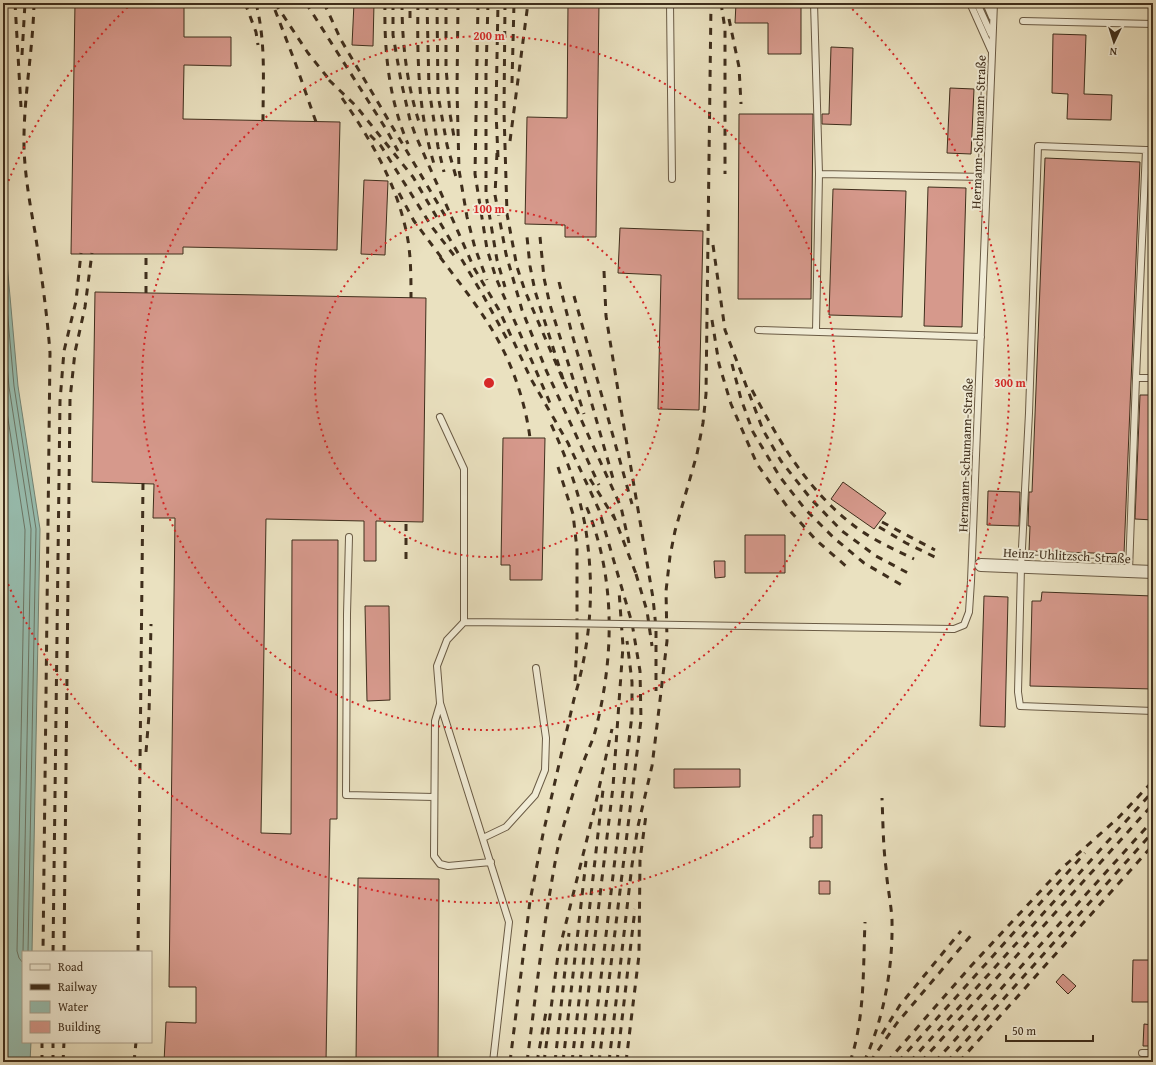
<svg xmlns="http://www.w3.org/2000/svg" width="1156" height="1065" font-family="'Gentium Book Plus',serif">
  <rect width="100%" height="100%" fill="#eae1c0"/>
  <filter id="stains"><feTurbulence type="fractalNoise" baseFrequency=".005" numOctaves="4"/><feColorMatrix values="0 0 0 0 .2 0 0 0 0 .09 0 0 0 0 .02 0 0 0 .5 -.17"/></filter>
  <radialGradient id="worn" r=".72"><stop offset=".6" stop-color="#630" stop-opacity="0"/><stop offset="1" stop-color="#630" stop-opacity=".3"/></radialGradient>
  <!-- water -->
  <path fill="#98beb0" stroke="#748475" d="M 3,218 L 18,386 L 40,529 L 32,952 L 23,952 L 23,1042 L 31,1042 L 30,1062 L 3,1062 Z"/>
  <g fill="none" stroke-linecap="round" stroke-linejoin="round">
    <!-- shore -->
    <path stroke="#6c7666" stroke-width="1" d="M 3,263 L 14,386 L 36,529 L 28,952
      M 3,319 L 9,387 L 31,529 L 23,952
      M 3,386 L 25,530 L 17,951 L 19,958 L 23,963"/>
  </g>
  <!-- building -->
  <path fill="#d6998c" stroke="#3f2e1c" d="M 75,3 L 184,3 L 184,37 L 231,37 L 231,66 L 184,65 L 183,119 L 340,122 L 337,250 L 183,247 L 183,254 L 71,254 Z
    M 354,3 L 374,3 L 373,46 L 352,45 Z
    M 568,3 L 599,3 L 596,237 L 565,237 L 565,225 L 525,224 L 527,117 L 567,118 Z
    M 736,3 L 801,3 L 801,54 L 768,54 L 768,23 L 735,23 Z
    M 1053,34 L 1086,35 L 1084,94 L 1112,95 L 1111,120 L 1067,119 L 1068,94 L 1052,93 Z
    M 831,47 L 853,48 L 851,125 L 822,124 L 822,114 L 829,114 Z
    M 950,88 L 974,89 L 971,154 L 947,153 Z
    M 739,114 L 813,114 L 811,299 L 738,299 Z
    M 1045,158 L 1140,162 L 1124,554 L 1029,551 L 1030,526 L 1028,526 L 1029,492 L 1032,492 Z
    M 364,180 L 388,181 L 385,255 L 361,254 Z
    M 928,187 L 966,188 L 962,327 L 924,326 Z
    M 833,189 L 906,191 L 902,317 L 829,315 Z
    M 620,228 L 703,231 L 699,410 L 658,409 L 661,275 L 618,273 Z
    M 95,292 L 426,298 L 423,522 L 376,521 L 376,561 L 364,561 L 364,521 L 266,519 L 261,833 L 291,834 L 292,540 L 338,540 L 337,819 L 330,819 L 326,1062 L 164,1062 L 166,1022 L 196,1023 L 196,987 L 169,987 L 175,518 L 153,518 L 154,484 L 92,482 Z
    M 1140,395 L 1153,395 L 1153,520 L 1135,519 Z
    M 503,438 L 545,438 L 542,580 L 510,580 L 510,565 L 501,565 Z
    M 843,482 L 886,513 L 874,529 L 831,499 Z
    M 988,491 L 1020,492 L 1019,526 L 987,525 Z
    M 745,535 L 785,535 L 785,573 L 745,573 Z
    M 714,561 L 725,561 L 725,577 L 715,578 Z
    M 1042,592 L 1153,596 L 1153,689 L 1030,686 L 1032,601 L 1041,601 Z
    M 984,596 L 1008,597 L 1005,727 L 980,726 Z
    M 365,606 L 389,606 L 390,700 L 367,701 Z
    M 674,769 L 740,769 L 740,787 L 674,788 Z
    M 813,815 L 822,815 L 822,848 L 810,848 L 810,837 L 813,837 Z
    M 358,878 L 439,879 L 438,1062 L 356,1062 Z
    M 819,881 L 830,881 L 830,894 L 819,894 Z
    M 1133,960 L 1153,960 L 1153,1002 L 1132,1002 Z
    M 1063,974 L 1076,986 L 1068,994 L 1056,982 Z
    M 1144,1024 L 1153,1025 L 1153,1046 L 1143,1046 Z"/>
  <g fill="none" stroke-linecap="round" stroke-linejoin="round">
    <!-- lane casing -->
    <g stroke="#6a5b45" stroke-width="8">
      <path id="lane" d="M 670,3 L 672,179
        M 814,3 L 819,174
        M 970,3 L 991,50
        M 977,3 L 991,34
        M 986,3 L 992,17
        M 1023,21 L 1153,24
        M 1146,150 L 1038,146 L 1029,413 L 1021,567 L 1018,692 L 1020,706 L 1153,711
        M 1153,150 L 1146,150 L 1136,378 L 1153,378
        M 758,330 L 981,337
        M 816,331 L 819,174 L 987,177
        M 440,417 L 464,469 L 464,622
        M 349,537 L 347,614 L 346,795 L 434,797
        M 1129,571 L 1136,378
        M 682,625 L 954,629 L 964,625 L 969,612 L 971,581 L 994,3
        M 440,704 L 435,721 L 434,856 L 440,864 L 448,866 L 491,862
        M 483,838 L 506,827 L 535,795 L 545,770 L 546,738 L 536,668
        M 1142,1053 L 1153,1053
        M 493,1062 L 509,922 L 440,703 L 437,666 L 447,640 L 464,622 L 559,623"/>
    </g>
    <!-- street casing -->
    <g stroke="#6a5b45" stroke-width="14">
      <path id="street" d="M 981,565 L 1153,572"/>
    </g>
    <!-- lane -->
    <use href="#lane" stroke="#f1ecd6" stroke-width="6"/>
    <!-- street -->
    <use href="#street" stroke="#f1ecd6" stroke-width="12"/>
    <!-- rail -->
    <path stroke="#3f2e1c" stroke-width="3" stroke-dasharray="7 7" stroke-linecap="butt" d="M 15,3 L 21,107
      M 34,3 C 33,51 23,100 24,148 C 25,176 30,205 35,232 C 41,272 47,312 50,353 L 43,952
      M 245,3 L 256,32 L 258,45
      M 256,3 C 266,43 263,80 263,121
      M 275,3 L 308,53 L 332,83
      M 306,3 L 386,129 L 398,151
      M 324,3 L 341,40 L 447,219
      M 385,3 C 384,51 389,100 408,144
      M 393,3 L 393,35 L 401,81 L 410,120 L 415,134 L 474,268 L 499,310 L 531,379 L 568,443 L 599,510 L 632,623 L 640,671 L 641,720 L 599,1062
      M 402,3 C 402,44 407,86 420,125
      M 418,3 C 417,58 418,114 435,167
      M 427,3 L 429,89 L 438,147 L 444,172
      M 437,3 L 438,95 L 447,145 L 456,177
      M 446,3 L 446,68 L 450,114 L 454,137
      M 458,3 L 457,90 L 459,170 L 467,217 L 475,248 L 487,280
      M 478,3 L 475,174 L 487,249 L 496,278 L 550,403
      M 488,3 L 486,73 L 486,195 L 497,260 L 505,287
      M 505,3 L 504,112 L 507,214 L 517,267 L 525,291 L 564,382 L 535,291 L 530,266 L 527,237
      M 721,3 L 725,29 L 725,174
      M 275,10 L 295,62 L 316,122
      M 410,18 L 410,3
      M 729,19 L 739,67 L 741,104
      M 22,55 L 25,3
      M 329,80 L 356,106 L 413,177 L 484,297 L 508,341
      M 512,83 L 514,3
      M 342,98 C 369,137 394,179 405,226 C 411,249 411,274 411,298
      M 370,135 L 381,146 L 432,227 L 456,258
      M 510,141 L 528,3
      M 497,153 L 495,195 L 506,254 L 522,310 L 546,370 L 599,485
      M 498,157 L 496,112 L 498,3
      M 399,193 L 414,221 L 444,261
      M 540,237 L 544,278 L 550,305 L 584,414
      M 713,245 L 725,330 L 763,430 L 781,461 L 811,499 L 842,531 L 876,556 L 908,573
      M 440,257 C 461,285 483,312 499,342 C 515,371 526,407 530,438
      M 604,271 L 606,316 L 622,415 L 653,598 L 656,628 L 656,691
      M 559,282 L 572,334 L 614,482
      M 146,293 L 146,254
      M 574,296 L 632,504
      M 712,320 L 719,364 L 731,404 L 757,464 L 791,512 L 816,540 L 847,567
      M 732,364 L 741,399 L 753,432 L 780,477 L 805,509 L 834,538 L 864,563 L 905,587
      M 564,382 L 621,507 L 629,543
      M 752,390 C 778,439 804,485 848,521 C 867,537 891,548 914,559
      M 558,467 L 573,514 L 577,549 L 577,641 L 575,681
      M 590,479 L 615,519
      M 613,514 L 638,579
      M 882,522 L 935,550
      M 879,527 L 906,543 L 939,559
      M 406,559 L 406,522
      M 636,574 L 647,611 L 652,646
      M 146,752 L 149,715 L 151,624
      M 53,952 L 60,401 L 64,351 L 76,301 L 81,253
      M 64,952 L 70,399 L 75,352 L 85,307 L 92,253
      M 138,952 L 143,483
      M 882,1034 L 900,1005 L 961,931
      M 42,1062 L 42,1042
      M 53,1062 L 53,1042
      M 63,1062 L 64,1042
      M 134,1062 L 136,1042
      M 510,1062 L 530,901 L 543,834 L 574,699 C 589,649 594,599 588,547 C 587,538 586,529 584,520 C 577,486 565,454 550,422
      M 527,1062 C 534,1009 540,956 548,903 C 552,882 555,859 560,838 C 567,814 574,789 582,766 C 586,754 592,743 595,732 C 615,656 616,573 584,501
      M 537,1062 L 546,1012
      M 544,1062 L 558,955 L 594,811 L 612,729
      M 555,1062 L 569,933
      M 563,1062 L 586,861
      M 572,1062 L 603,790
      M 580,1062 L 613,787 L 623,646 L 619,591
      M 591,1062 L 632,715 L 632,682 L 627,641
      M 609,1062 L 632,865 L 638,826 L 652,766 L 656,734 L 667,641 L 666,591 L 670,556 L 675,531 L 697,454 L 703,423 L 706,394 L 711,3
      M 617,1062 L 635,909
      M 626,1062 L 639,955 L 640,860 L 646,815
      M 850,1062 C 865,1018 863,969 865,922
      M 864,1062 C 884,1018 893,968 892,920 C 891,902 887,885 886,868 C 883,845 883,821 882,798
      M 870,1062 L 897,1023 L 973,933
      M 887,1062 L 971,966 L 1061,869 L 1118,818 L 1153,781
      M 898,1062 L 1085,853
      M 910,1062 L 1153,791
      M 921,1062 L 1153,804
      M 935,1062 L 1153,820
      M 947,1062 L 1153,832
      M 959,1062 L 1153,845
      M 1059,1062 L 1080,1060 L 1153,1061"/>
    <!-- lane-bridge casing -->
    <g stroke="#6a5b45" stroke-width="8" stroke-linecap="butt">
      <path id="lane-bridge" d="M 559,623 L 682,625"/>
    </g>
    <!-- lane-bridge -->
    <use href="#lane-bridge" stroke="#f1ecd6" stroke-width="6"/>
  </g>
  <!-- distance rings -->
  <g fill="none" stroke="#d62828" stroke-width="2" stroke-dasharray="2 4">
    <circle cx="489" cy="383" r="174"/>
    <circle cx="489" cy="383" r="347"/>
    <path d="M4 192A521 521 0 0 1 130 5M848 5A521 521 0 1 1 4 574"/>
  </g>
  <g text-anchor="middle" stroke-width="4" stroke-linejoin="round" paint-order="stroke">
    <!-- street labels -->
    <g font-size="13" fill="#3f2e1c" stroke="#f1ecd6">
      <text transform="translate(978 132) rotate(-88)" y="5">Hermann-Schumann-Straße</text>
      <text transform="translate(965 455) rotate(-88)" y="5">Hermann-Schumann-Straße</text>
      <text transform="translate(1067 555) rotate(3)" y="5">Heinz-Uhlitzsch-Straße</text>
    </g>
  </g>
  <circle cx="489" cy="383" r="6" fill="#d62828" stroke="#f1ecd6" stroke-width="2"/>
  <g font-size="12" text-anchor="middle" font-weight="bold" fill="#d62828" stroke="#f1ecd6" stroke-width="4" stroke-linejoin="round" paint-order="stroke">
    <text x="489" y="40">200 m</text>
    <text x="489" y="213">100 m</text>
    <text x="1010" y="387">300 m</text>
  </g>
  <!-- margin -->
  <rect width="1156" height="1065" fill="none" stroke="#eae1c0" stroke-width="16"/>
  <rect x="4" y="4" width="1148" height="1057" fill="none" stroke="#3f2e1c" stroke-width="2"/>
  <rect x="8" y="8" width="1140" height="1049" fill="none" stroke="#3f2e1c"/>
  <!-- legend -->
  <rect x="22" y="951" width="130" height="92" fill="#f1ecd6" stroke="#aaa08c"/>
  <rect x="30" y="964" width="20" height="6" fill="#f1ecd6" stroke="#aaa08c"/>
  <text x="58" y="971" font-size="12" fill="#3f2e1c">Road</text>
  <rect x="30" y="984" width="20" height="6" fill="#3f2e1c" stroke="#aaa08c"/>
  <text x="58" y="991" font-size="12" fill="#3f2e1c">Railway</text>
  <rect x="30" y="1001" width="20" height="12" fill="#98beb0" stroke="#aaa08c"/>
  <text x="58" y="1011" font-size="12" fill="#3f2e1c">Water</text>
  <rect x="30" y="1021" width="20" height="12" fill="#d6998c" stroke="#aaa08c"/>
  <text x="58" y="1031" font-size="12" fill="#3f2e1c">Building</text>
  <!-- north arrow -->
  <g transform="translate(1114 42) rotate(184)" stroke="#f1ecd6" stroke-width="3" paint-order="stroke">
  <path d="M0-3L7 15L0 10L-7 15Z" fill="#3f2e1c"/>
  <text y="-6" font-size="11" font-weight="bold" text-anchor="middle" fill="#3f2e1c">N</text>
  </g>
  <!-- scale -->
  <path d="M1006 1035v6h87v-6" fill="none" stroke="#3f2e1c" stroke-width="2"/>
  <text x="1012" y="1035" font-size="12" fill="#3f2e1c" stroke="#f1ecd6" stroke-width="3" paint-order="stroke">50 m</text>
  <rect width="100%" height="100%" filter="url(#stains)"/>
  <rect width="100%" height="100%" fill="url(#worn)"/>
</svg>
